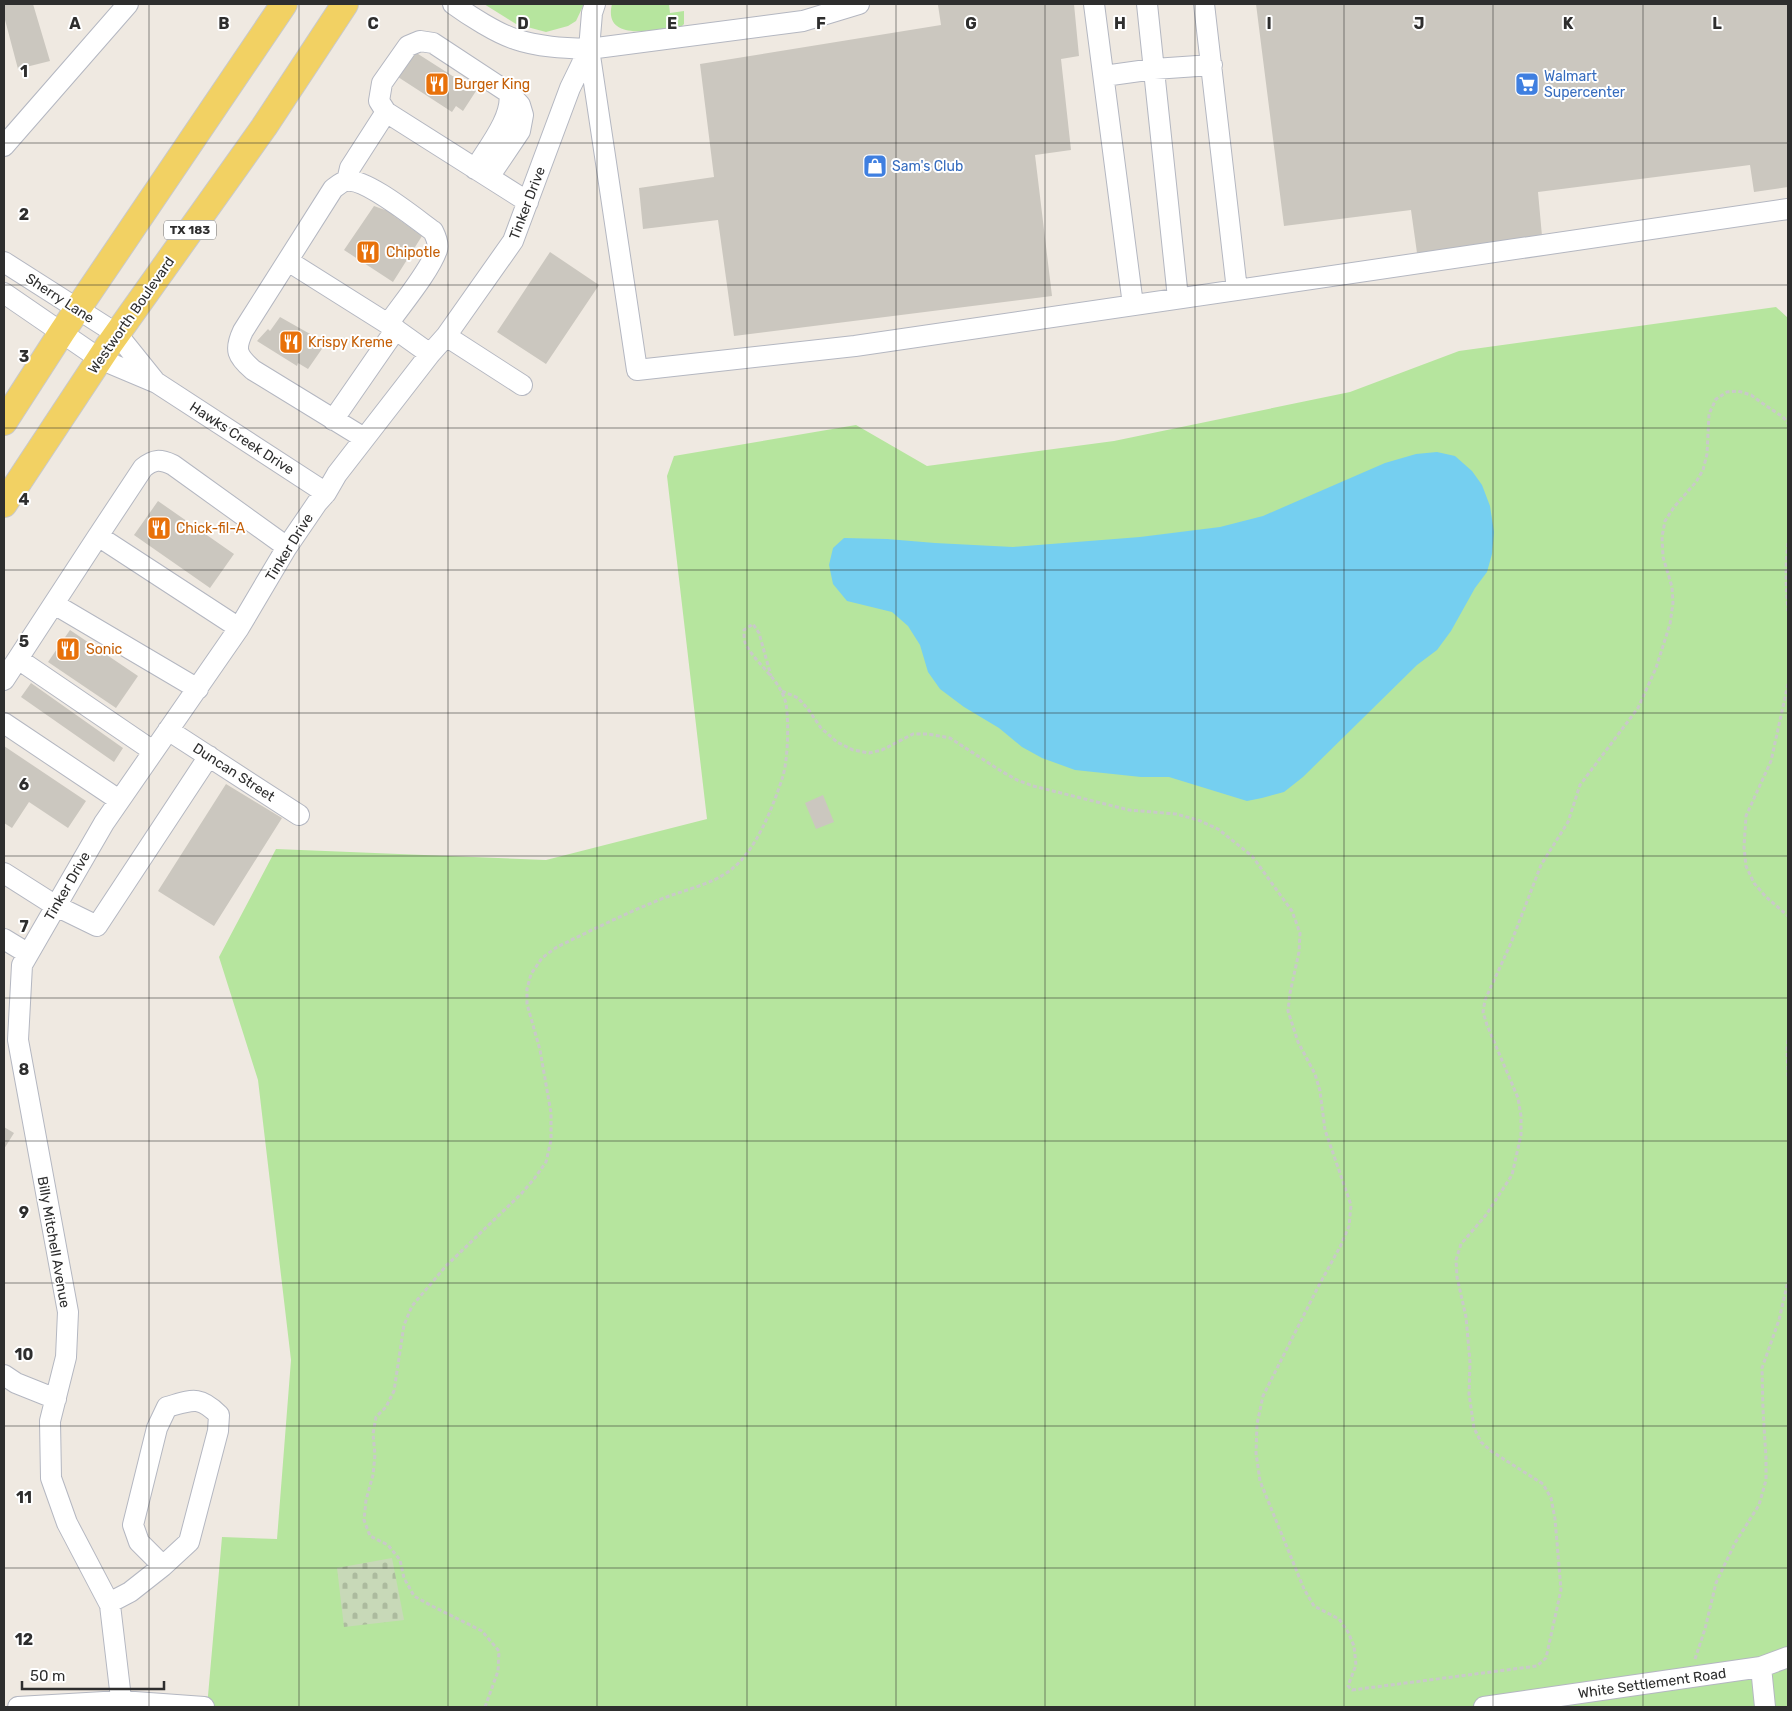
<svg xmlns="http://www.w3.org/2000/svg" width="1792" height="1711" font-family="Rubik,sans-serif">
  <defs>
    <pattern id="cemetery-stones" width="16" height="16" patternUnits="userSpaceOnUse" patternTransform="scale(1.25)"><rect width="16" height="16" fill="#c8d9b8"/><path d="M2 7V4a2 2 0 0 1 4 0v3zM10 15v-3a2 2 0 0 1 4 0v3z" fill="#acbb9e"/></pattern>
  </defs>
  <rect width="100%" height="100%" fill="#efe9e1"/>
  <!-- grass -->
  <path fill="#b6e59e" d="M 484,4 L 584,4 L 576,21 L 568,26 L 546,32 L 516,24 Z
    M 612,4 L 669,4 L 670,13 L 684,11 L 684,24 L 682,26 C 660,29 602,44 612,4 Z
    M 1776,307 L 1788,318 L 1788,1707 L 207,1707 L 222,1537 L 277,1539 L 291,1360 L 258,1080 L 219,957 L 276,849 L 546,860 L 707,819 L 667,476 L 674,456 L 856,425 L 927,466 L 1114,441 L 1350,392 L 1459,351 Z"/>
  <!-- cemetery -->
  <path fill="url(#cemetery-stones)" d="M 392,1558 L 404,1620 L 344,1627 L 337,1568 Z"/>
  <!-- water -->
  <path fill="#75cff0" d="M 1437,452 L 1455,456 L 1472,471 L 1482,485 L 1490,506 L 1494,532 L 1492,554 L 1487,572 L 1475,588 L 1451,631 L 1437,650 L 1417,665 L 1303,777 L 1284,792 L 1262,798 L 1247,801 L 1169,777 L 1141,777 L 1075,770 L 1042,758 L 1022,747 L 999,728 L 964,707 L 940,689 L 928,672 L 920,645 L 908,626 L 892,612 L 847,601 L 833,584 L 829,565 L 833,548 L 844,538 L 887,539 L 935,543 L 1013,547 L 1140,537 L 1220,527 L 1263,516 L 1385,463 L 1416,454 Z"/>
  <!-- building -->
  <path fill="#cbc7bf" d="M 4,4 L 33,4 L 50,61 L 18,69 L 4,16 Z
    M 945,4 L 1074,4 L 1079,56 L 1061,59 L 1071,150 L 1035,155 L 1052,296 L 734,336 L 718,220 L 643,229 L 639,188 L 714,177 L 700,64 L 941,25 L 938,5 Z
    M 1256,4 L 1788,4 L 1788,187 L 1754,192 L 1750,165 L 1538,192 L 1542,236 L 1417,253 L 1411,210 L 1284,226 Z
    M 415,52 L 476,91 L 463,111 L 456,106 L 452,112 L 398,77 Z
    M 374,206 L 385,210 L 387,207 L 395,213 L 394,216 L 422,236 L 393,282 L 344,250 Z
    M 550,252 L 599,285 L 546,364 L 497,332 Z
    M 280,317 L 326,343 L 308,369 L 298,363 L 297,366 L 257,341 L 268,329 L 270,331 Z
    M 158,501 L 234,554 L 210,588 L 134,535 Z
    M 70,630 L 138,676 L 116,708 L 48,662 Z
    M 31,683 L 123,748 L 114,762 L 21,697 Z
    M 4,746 L 86,801 L 68,828 L 29,802 L 12,828 L 4,823 Z
    M 226,784 L 282,818 L 214,926 L 158,891 Z
    M 823,795 L 834,822 L 816,829 L 805,803 Z
    M 4,1127 L 14,1133 L 4,1149 Z"/>
  <g fill="none" stroke-linecap="round" stroke-linejoin="round">
    <!-- minor casing -->
    <g stroke="#b4b7c1" stroke-width="22">
      <path id="minor" d="M 453,4 C 468,15 498,34 515,39 C 538,47 564,48 589,49 L 803,21 L 859,4
        M 595,4 L 592,13 L 589,49 L 637,370 L 855,346 L 1788,209
        M 1094,4 L 1133,305
        M 1147,4 L 1178,298
        M 1204,4 L 1237,290
        M 1104,76 L 1154,69 L 1212,65
        M 4,146 L 128,4
        M 475,169 C 487,149 514,116 509,93
        M 489,177 L 520,131 L 523,115 L 520,105 L 509,93 L 433,43 L 420,41 L 408,46 L 382,83 L 379,101 L 386,112 L 528,202
        M 347,181 L 350,168 L 386,112
        M 288,261 L 388,324
        M 4,262 L 117,334 L 154,380
        M 4,293 L 100,359 L 157,383 L 326,493
        M 446,336 L 522,385
        M 333,420 L 396,329
        M 364,438 L 253,370 C 237,356 234,350 243,331 L 333,189 C 337,186 341,182 346,181 C 365,177 416,219 433,231 C 436,237 439,244 437,250 C 429,272 402,304 388,324 L 430,354
        M 54,604 L 198,689
        M 239,628 L 98,536 L 143,468 C 154,459 160,459 173,465 L 287,547
        M 18,659 L 153,751
        M 4,680 L 98,536
        M 4,723 L 119,800
        M 168,730 L 299,815
        M 4,873 L 56,906 L 97,926 L 209,756
        M 4,939 L 27,953
        M 4,1375 L 16,1383 L 56,1399
        M 109,1603 L 130,1592 L 163,1566 L 189,1542 L 218,1431 L 219,1415 C 199,1395 192,1400 167,1407 L 157,1428 L 133,1525 L 139,1542 L 163,1566
        M 1761,1667 L 1765,1707
        M 18,1707 L 121,1701 L 204,1707
        M 122,1707 L 110,1605 L 67,1523 L 51,1478 L 50,1421 L 66,1357 L 68,1312 L 18,1040 L 22,965 L 104,823 L 239,628 L 287,547 L 317,503 L 326,493 L 337,474 L 430,354 L 446,336 L 513,241 L 570,88 L 589,49
        M 1484,1707 L 1761,1667 L 1788,1657"/>
    </g>
    <!-- major casing -->
    <g stroke="#c9c9c9" stroke-width="28">
      <path id="major" d="M 4,422 L 62,332 L 284,4
        M 4,504 L 109,345 L 264,127 L 345,4"/>
    </g>
    <!-- path -->
    <path stroke="#c9c9c9" stroke-width="3" stroke-dasharray="4 2.5" stroke-linecap="butt" d="M 1788,543 C 1785,567 1786,588 1788,611
      M 1788,684 L 1771,761 L 1746,816 L 1744,847 L 1746,866 L 1754,883 L 1765,896 L 1788,916
      M 782,691 L 798,698 L 808,709 L 821,728 L 837,742 L 853,750 L 869,753 L 882,750 L 913,734 L 928,734 L 950,738 L 1001,771 L 1017,780 L 1033,786 L 1129,810 L 1176,814 L 1198,820 L 1218,829 L 1252,856 L 1292,911 L 1300,933 L 1299,952 L 1290,993 L 1288,1011 L 1298,1042 L 1315,1074 L 1320,1091 L 1325,1130 L 1351,1205 L 1349,1226 L 1341,1245 L 1318,1287 L 1263,1396 L 1257,1424 L 1256,1453 L 1260,1481 L 1304,1589 L 1314,1606 L 1339,1619 L 1348,1632 L 1354,1646 L 1356,1665 L 1348,1686 L 1352,1690 L 1537,1666 L 1546,1658 L 1561,1590 L 1555,1519 L 1551,1498 L 1543,1484 L 1491,1451 L 1481,1442 L 1474,1428 L 1469,1394 L 1470,1362 L 1466,1317 L 1457,1277 L 1456,1260 L 1461,1244 L 1486,1215 L 1512,1175 L 1521,1135 L 1521,1116 L 1518,1098 L 1487,1025 L 1483,1012 L 1485,1000 L 1511,943 L 1541,865 L 1568,822 L 1580,785 L 1638,708 L 1656,668 L 1670,624 L 1673,603 L 1672,587 L 1663,557 L 1662,537 L 1665,521 L 1674,507 L 1696,482 L 1703,470 L 1707,454 L 1709,414 L 1716,399 L 1727,392 L 1738,391 L 1751,395 L 1762,403 L 1783,417 L 1788,423
      M 1788,1040 L 1787,1048 L 1788,1077
      M 1695,1659 L 1705,1629 L 1716,1583 L 1735,1543 L 1759,1505 L 1766,1480 L 1766,1458 L 1763,1410 L 1762,1368 L 1779,1320 L 1788,1281
      M 485,1707 L 498,1671 L 499,1651 L 482,1631 L 430,1605 L 414,1596 L 404,1578 L 400,1560 L 388,1545 L 370,1536 L 364,1520 L 366,1500 L 373,1475 L 375,1455 L 373,1434 L 376,1417 L 386,1407 L 394,1391 L 404,1325 L 412,1306 L 446,1266 L 521,1194 L 534,1179 L 546,1162 L 551,1140 L 551,1113 L 540,1050 L 527,1004 L 527,989 L 531,974 L 542,958 L 557,947 C 592,930 628,912 664,898 C 687,889 714,884 733,868 C 757,849 774,804 783,776 C 788,758 789,722 786,704 C 781,680 758,666 746,645 C 744,641 744,635 744,630 L 753,624 L 759,633 L 771,676"/>
    <!-- minor -->
    <use href="#minor" stroke="#fff" stroke-width="20"/>
    <!-- major -->
    <use href="#major" stroke="#f2d163" stroke-width="26"/>
  </g>
  <!-- grid -->
  <path fill="none" stroke="#2e2e2e" stroke-width="1" stroke-opacity="0.55" d="M 149,4 L 149,1707M 299,4 L 299,1707M 448,4 L 448,1707M 597,4 L 597,1707M 747,4 L 747,1707M 896,4 L 896,1707M 1045,4 L 1045,1707M 1195,4 L 1195,1707M 1344,4 L 1344,1707M 1493,4 L 1493,1707M 1643,4 L 1643,1707M 4,143 L 1788,143M 4,285 L 1788,285M 4,428 L 1788,428M 4,570 L 1788,570M 4,713 L 1788,713M 4,856 L 1788,856M 4,998 L 1788,998M 4,1141 L 1788,1141M 4,1283 L 1788,1283M 4,1426 L 1788,1426M 4,1568 L 1788,1568"/>
  <!-- icons -->
  <defs>
    <g id="restaurant-square" transform="scale(1.25)"><rect x="-9" y="-9" width="18" height="18" rx="4" fill="#e8710a" stroke="#fff"/><path d="M-5-6h1v4h1v-4h1v4h1v-4h1v5L-1.5 .5V6h-2V.5L-5-1ZM5-6V6H3V1.5H1.5Q1.5-4 5-6Z" fill="#fff"/></g>
    <g id="supermarket-square" transform="scale(1.25)"><rect x="-9" y="-9" width="18" height="18" rx="4" fill="#3f7fe0" stroke="#fff"/><path d="M-6-5.5h2.5l.6 2H6L4.5 2H-2.5L-4.4-4H-6ZM-1.5 3.2a1.3 1.3 0 1 0 .1 0ZM3 3.2a1.3 1.3 0 1 0 .1 0Z" fill="#fff"/></g>
    <g id="shop-square" transform="scale(1.25)"><rect x="-9" y="-9" width="18" height="18" rx="4" fill="#3f7fe0" stroke="#fff"/><path d="M-5-2.5h2.3a2.7 3.5 0 0 1 5.4 0H5L5.5 6h-11ZM-1.5-2.5h3a1.5 2.3 0 0 0-3 0Z" fill="#fff"/></g>
  </defs>
  <g fill-rule="evenodd">
    <use href="#restaurant-square" x="437" y="84"/>
    <use href="#supermarket-square" x="1527" y="84"/>
    <use href="#shop-square" x="875" y="166"/>
    <use href="#restaurant-square" x="368" y="252"/>
    <use href="#restaurant-square" x="291" y="342"/>
    <use href="#restaurant-square" x="159" y="528"/>
    <use href="#restaurant-square" x="68" y="649"/>
  </g>
  <g text-anchor="middle" stroke-width="4" stroke-linejoin="round" paint-order="stroke">
    <!-- shield labels -->
    <rect fill="#fff" stroke="#6d6d6d" stroke-width="1" x="164" y="220.5" width="52" height="19" rx="4"/>
    <g font-size="12" font-weight="bold" fill="#2e2e2e">
      <text x="190" y="234">TX 183</text>
    </g>
    <!-- shop labels -->
    <g font-size="14" fill="#366cbe" stroke="#fff" text-anchor="start">
      <text x="1544" y="81">Walmart<tspan x="1544" dy="16">Supercenter</tspan></text>
      <text x="892" y="171">Sam's Club</text>
    </g>
    <!-- food labels -->
    <g font-size="14" fill="#c56008" stroke="#fff" text-anchor="start">
      <text x="454" y="89">Burger King</text>
      <text x="386" y="257">Chipotle</text>
      <text x="308" y="347">Krispy Kreme</text>
      <text x="176" y="533">Chick-fil-A</text>
      <text x="86" y="654">Sonic</text>
    </g>
    <!-- street labels -->
    <g font-size="14" fill="#2e2e2e" stroke="#fff">
      <text transform="translate(527 203) rotate(-69)" y="5">Tinker Drive</text>
      <text transform="translate(60 298) rotate(33)" y="5">Sherry Lane</text>
      <text transform="translate(131 315) rotate(-55)" y="5">Westworth Boulevard</text>
      <text transform="translate(242 438) rotate(33)" y="5">Hawks Creek Drive</text>
      <text transform="translate(289 547) rotate(-58)" y="5">Tinker Drive</text>
      <text transform="translate(234 772) rotate(33)" y="5">Duncan Street</text>
      <text transform="translate(67 886) rotate(-60)" y="5">Tinker Drive</text>
      <text transform="translate(54 1242) rotate(80)" y="5">Billy Mitchell Avenue</text>
      <text transform="translate(1652 1683) rotate(-8)" y="5">White Settlement Road</text>
    </g>
  </g>
  <g font-size="16" text-anchor="middle" font-weight="bold" fill="#2e2e2e" stroke="#fff" stroke-width="4" stroke-linejoin="round" paint-order="stroke">
    <text x="75" y="29">A</text>
    <text x="224" y="29">B</text>
    <text x="373" y="29">C</text>
    <text x="523" y="29">D</text>
    <text x="672" y="29">E</text>
    <text x="821" y="29">F</text>
    <text x="971" y="29">G</text>
    <text x="1120" y="29">H</text>
    <text x="1269" y="29">I</text>
    <text x="1419" y="29">J</text>
    <text x="1568" y="29">K</text>
    <text x="1717" y="29">L</text>
    <text x="24" y="77">1</text>
    <text x="24" y="220">2</text>
    <text x="24" y="362">3</text>
    <text x="24" y="505">4</text>
    <text x="24" y="647">5</text>
    <text x="24" y="790">6</text>
    <text x="24" y="932">7</text>
    <text x="24" y="1075">8</text>
    <text x="24" y="1218">9</text>
    <text x="24" y="1360">10</text>
    <text x="24" y="1503">11</text>
    <text x="24" y="1645">12</text>
  </g>
  <!-- border -->
  <rect width="1792" height="1711" fill="none" stroke="#2e2e2e" stroke-width="10"/>
  <!-- scale -->
  <path d="M22 1681v8h142v-8" fill="none" stroke="#2e2e2e" stroke-width="2.5"/>
  <text x="30" y="1681" font-size="15" fill="#2e2e2e" stroke="#ffffff" stroke-width="4" paint-order="stroke">50 m</text>
</svg>
